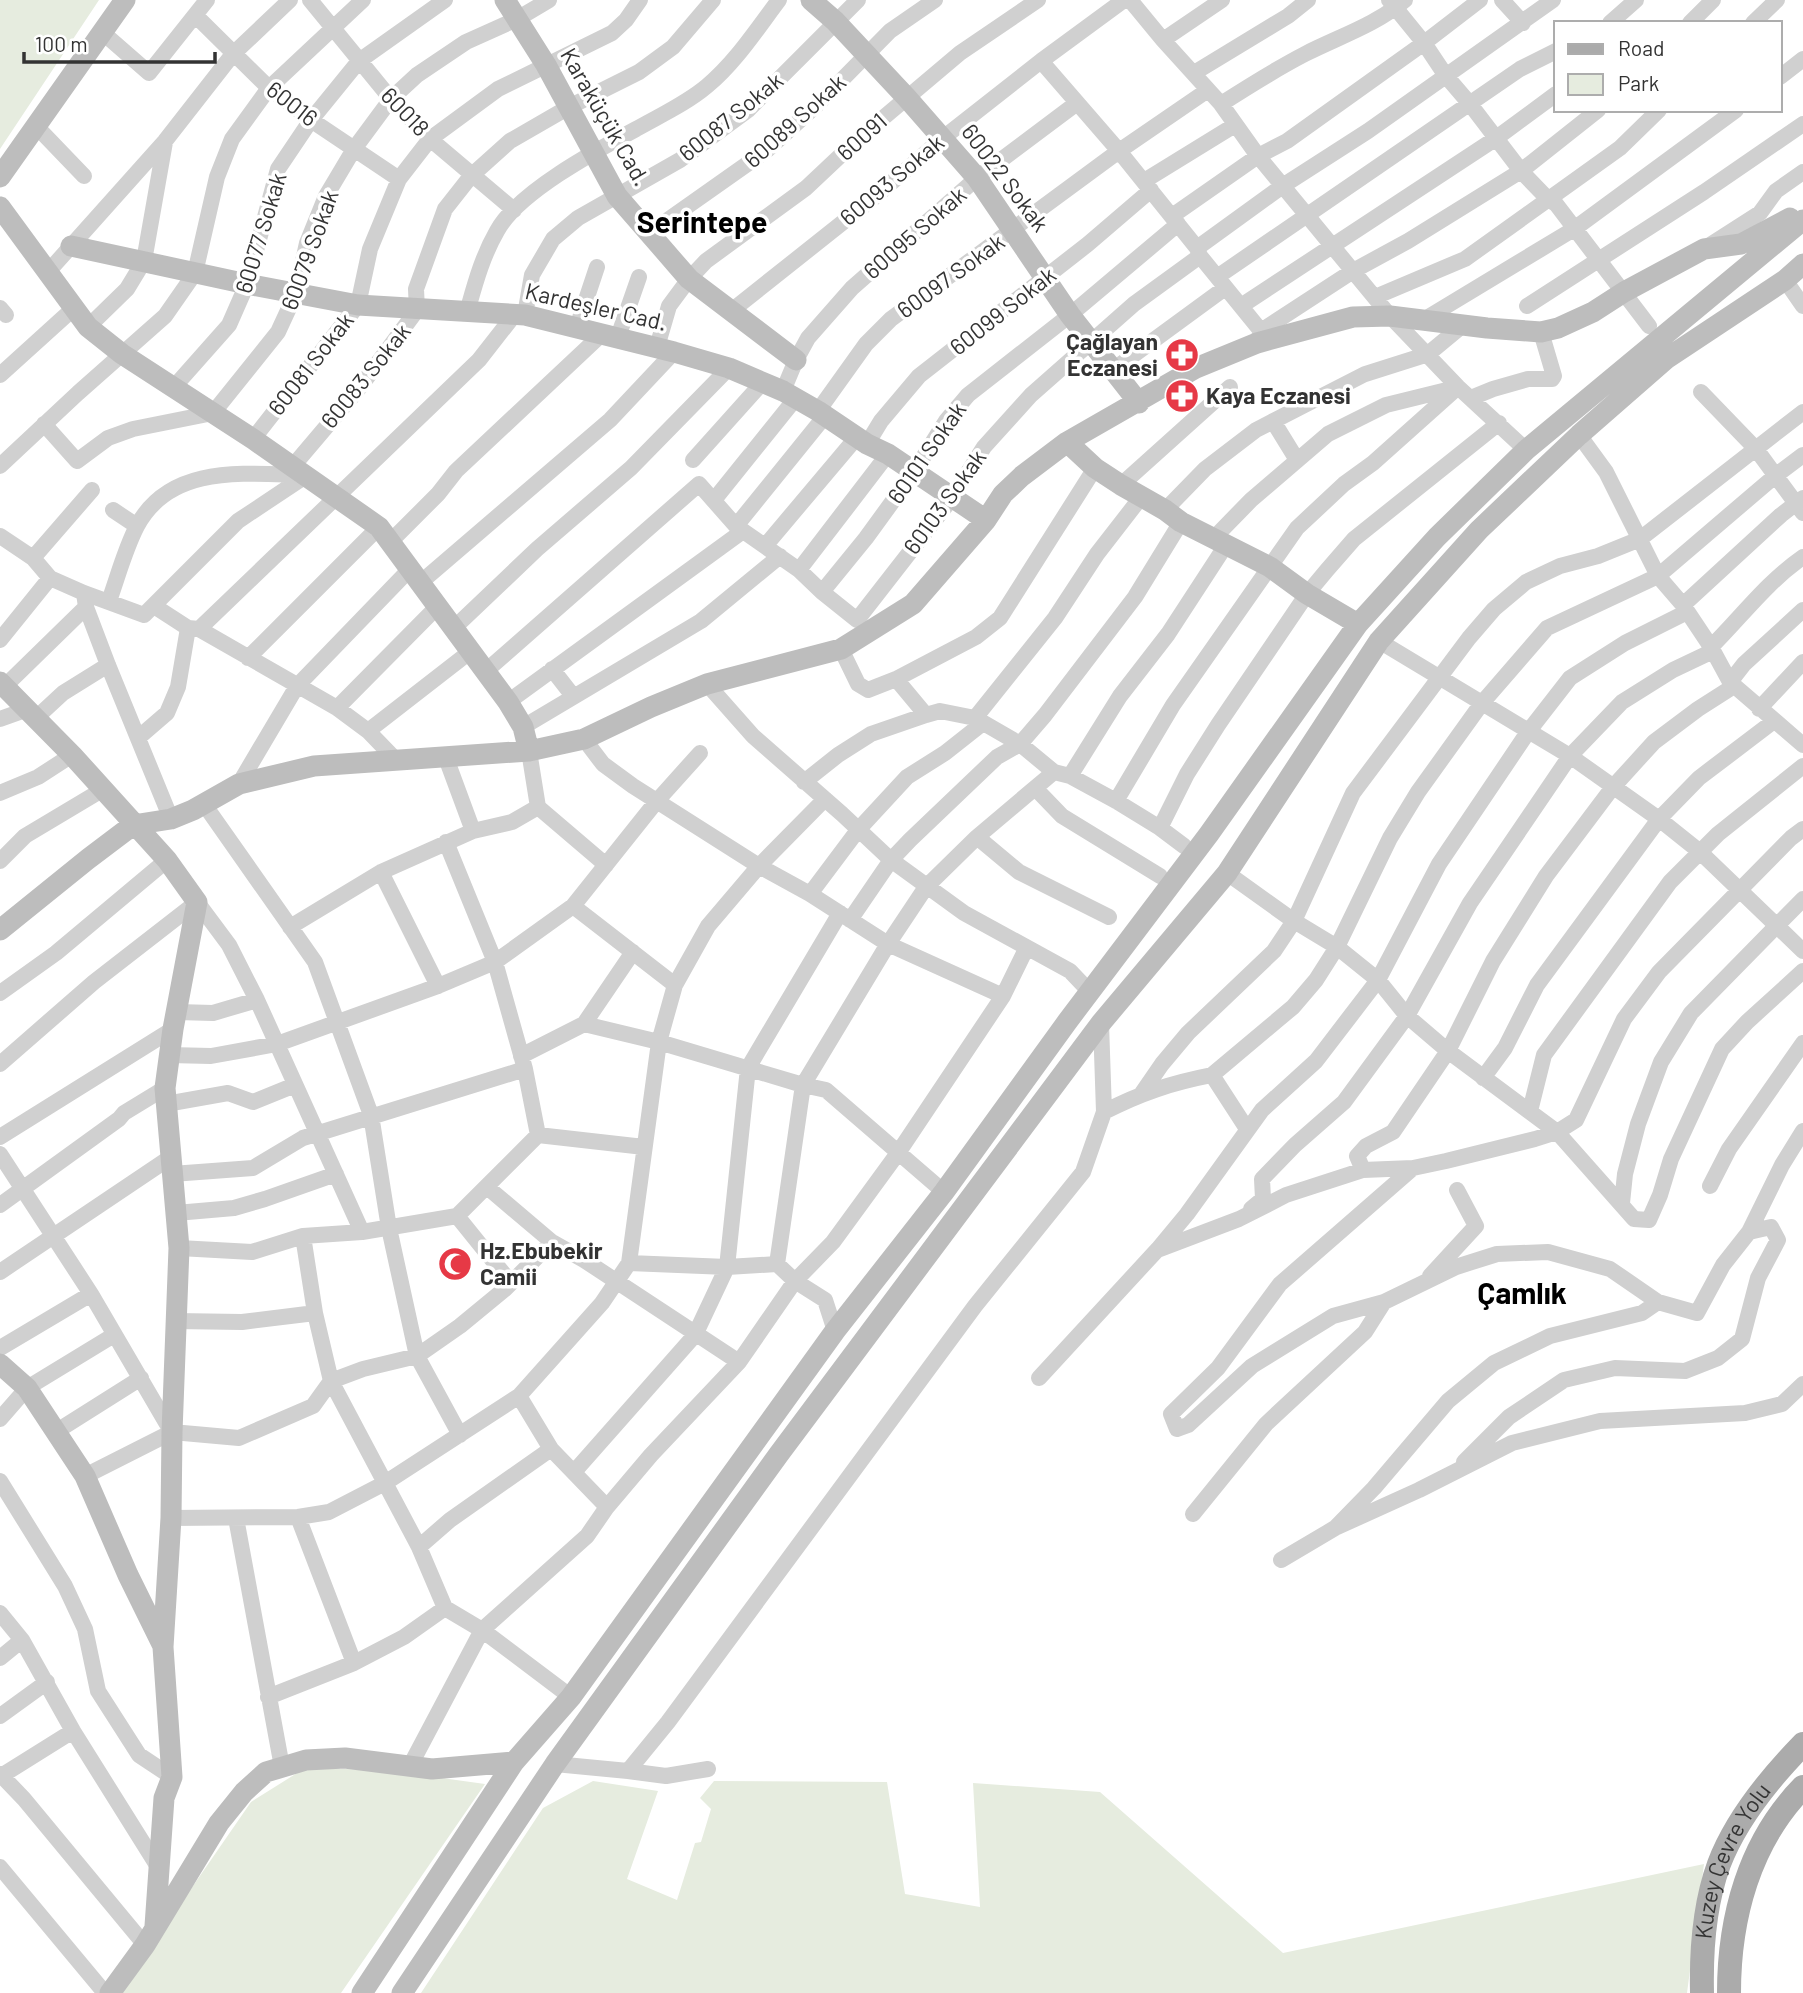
<svg xmlns="http://www.w3.org/2000/svg" width="1803" height="1993" font-family="Barlow,sans-serif">
  <rect width="100%" height="100%" fill="#fff"/>
  <!-- green -->
  <path fill="#e6ecdf" d="M 0,0 L 99,0 L 0,149 Z
    M 305,1768 L 384,1770 L 485,1784 L 341,1993 L 119,1993 L 251,1802 Z
    M 593,1781 L 658,1791 L 627,1879 L 677,1900 L 695,1843 L 701,1842 L 711,1809 L 700,1798 L 714,1781 L 887,1782 L 905,1894 L 980,1907 L 973,1783 L 1100,1792 L 1283,1953 L 1704,1864 L 1687,1993 L 421,1993 L 543,1808 Z"/>
  <g fill="none" stroke-linecap="round" stroke-linejoin="round">
    <!-- street -->
    <path stroke="#d0d0d0" stroke-width="16" d="M 310,0 L 391,99 L 430,139 L 514,210
      M 1130,0 L 1163,40 L 1221,104 L 1258,156 L 1390,316 L 1458,387 L 1526,450
      M 1389,0 L 1424,43 L 1446,76 L 1470,104 L 1521,171 L 1547,198 L 1556,204 L 1649,326
      M 1502,0 L 1523,23
      M 196,16 L 269,88 L 311,120 L 399,179
      M 1610,23 L 1636,0
      M 1690,23 L 1713,0
      M 1753,23 L 1777,0
      M 102,32 L 149,73 L 207,0
      M 1163,40 L 1222,0
      M 1041,61 L 1119,151 L 1197,248 L 1200,256 L 1261,331 L 1258,340
      M 1194,73 L 1288,16 L 1308,0
      M 1780,77 L 1803,59
      M 1221,104 C 1249,86 1276,69 1305,54 C 1338,37 1376,25 1405,0
      M 35,125 L 84,176
      M 1144,181 L 1235,125
      M 1172,216 L 1258,156 L 1287,141 L 1424,43 L 1480,0
      M 648,234 L 767,150 L 822,100 L 890,31 L 935,0
      M 1707,247 L 1760,213 L 1776,191 L 1803,172
      M 1197,248 L 1284,185 L 1368,131 L 1553,0
      M 47,273 L 165,141 L 233,54 L 290,0
      M 1217,277 L 1520,69 L 1556,51
      M 1785,280 L 1803,306
      M 1375,297 L 1465,259 L 1620,148 L 1659,110
      M 1241,306 L 1495,139 L 1556,94
      M 1527,306 L 1704,192 L 1803,124
      M 0,308 L 6,315
      M 467,312 C 475,284 482,257 497,231 C 518,192 599,149 638,128 C 661,115 687,103 707,86 C 735,63 757,29 779,0
      M 730,312 L 876,196 L 943,138 L 1041,61 L 1124,0
      M 525,315 L 532,275 L 553,239 L 578,218 L 680,160 L 748,110 L 858,0
      M 1425,319 L 1574,229 L 1736,110
      M 88,327 L 127,289 L 144,261 L 165,142
      M 577,327 L 597,267
      M 1261,331 L 1353,271 L 1408,241 L 1521,171 L 1598,110
      M 618,337 L 639,277
      M 657,347 L 669,306 L 689,279 L 706,261 L 806,188 L 857,140 L 960,53 L 1038,0
      M 1113,370 L 1225,288
      M 0,375 L 74,308
      M 174,387 L 229,325 L 247,284 L 278,169 L 311,120 L 359,61 L 445,0
      M 783,391 L 796,360 L 808,338 L 852,288 L 977,178 L 1077,103
      M 1701,392 L 1756,449 L 1803,513
      M 1471,398 L 1493,389 L 1528,379 L 1552,379 L 1554,376 L 1541,332
      M 818,411 L 866,344 L 891,319 L 1119,151 L 1208,90
      M 1273,421 L 1297,460
      M 44,424 L 77,461 L 108,438 L 133,429 L 213,413 L 278,332 L 296,293 L 307,243 L 326,196 L 354,149 L 391,99 L 417,75 L 466,42 L 517,19 L 549,0
      M 1579,435 L 1606,472 L 1658,576 L 1683,605 L 1711,647 L 1730,682 L 1803,745
      M 253,439 L 358,305 L 370,249 L 399,179 L 430,139 L 498,89 L 612,33 L 626,20 L 640,0
      M 867,444 L 881,421 L 919,376 L 1088,244 L 1151,190
      M 693,460 L 763,382
      M 0,466 L 78,393 L 165,316 L 195,273 L 217,177 L 232,139 L 269,88 L 363,0
      M 293,466 L 360,387 L 417,310 L 416,289 L 445,209 L 471,176 L 510,141 L 569,107 L 639,72 L 673,47 L 713,0
      M 1121,485 L 1230,387
      M 714,500 L 796,398
      M 113,510 L 137,526
      M 1165,510 L 1205,469 L 1256,430 L 1365,374 L 1428,354 L 1463,325
      M 736,526 L 825,416
      M 0,536 L 33,558 L 50,578 L 84,593 L 144,615 L 238,521 L 307,475
      M 1213,539 L 1251,500 L 1328,434 L 1386,405 L 1455,388
      M 391,541 L 438,494 L 456,471 L 603,333
      M 765,546 L 857,437
      M 33,558 L 92,490
      M 799,570 L 888,454
      M 420,583 L 610,420 L 674,352
      M 822,592 L 866,538 L 914,472 L 946,421 L 968,395 L 1070,315 L 1178,224
      M 84,593 L 86,607 L 108,665 L 171,819
      M 109,601 C 118,576 125,549 137,526 C 171,463 247,474 307,475
      M 1683,605 L 1781,515 L 1803,498
      M 154,606 L 188,628 L 199,629 L 337,708 L 368,731 L 397,761
      M 454,628 L 537,549 L 631,468 L 729,368
      M 199,629 L 479,360 L 515,314
      M 0,640 L 50,578
      M 1379,641 L 1570,756 L 1659,819 L 1699,851 L 1803,951
      M 1711,647 C 1742,616 1767,582 1803,557
      M 841,649 L 858,684 L 868,690 L 896,679 L 926,715 L 940,711 L 975,718 L 1020,744 L 1054,772 L 1070,776 L 1116,801 L 1160,828 L 1184,846
      M 248,658 L 379,527
      M 552,669 L 573,696
      M 487,670 L 699,484 L 736,526 L 799,570 L 822,592 L 857,620 L 952,498 L 984,447 L 1031,395 L 1134,304 L 1200,256
      M 896,679 L 976,637 L 1000,618 L 1095,468
      M 1730,682 L 1744,664 L 1803,610
      M 707,684 L 753,736 L 842,814 L 891,860 L 964,913 L 1070,971 L 1090,992
      M 5,686 L 86,607
      M 508,702 L 743,531
      M 337,708 L 437,607
      M 1759,709 L 1803,662
      M 36,718 L 63,693 L 108,665
      M 975,718 L 1055,618 L 1097,554 L 1142,496
      M 0,719 L 28,709
      M 523,727 L 701,621 L 780,556
      M 368,731 L 471,651
      M 138,738 L 167,713 L 178,687 L 188,628
      M 584,739 L 603,764 L 633,786 L 759,866 L 810,894 L 888,944 L 1003,996
      M 529,751 L 538,807 L 606,865
      M 446,758 L 473,831
      M 1070,776 L 1120,696 L 1168,634 L 1226,545
      M 804,782 L 838,755 L 871,734 L 926,715
      M 239,784 L 297,686 L 410,569
      M 1035,788 L 1062,816 L 1160,876
      M 0,793 L 38,777 L 72,755
      M 1116,801 L 1173,705 L 1297,528 L 1344,484 L 1373,463 L 1458,387
      M 204,804 L 315,962 L 371,1115 L 389,1228 L 417,1356 L 460,1435
      M 1160,828 L 1187,774 L 1218,725 L 1307,594 L 1327,570 L 1354,539 L 1499,423
      M 977,837 L 1019,872 L 1109,917
      M 446,842 L 495,962 L 525,1069 L 538,1135
      M 0,861 L 25,836 L 102,790
      M 381,872 L 438,986
      M 1227,873 L 1294,921 L 1337,947 L 1378,980 L 1407,1016 L 1448,1051 L 1557,1132 L 1634,1219 L 1649,1220 L 1660,1195 L 1671,1159 L 1722,1049 L 1747,1022 L 1803,971
      M 810,894 L 858,830 L 907,777 L 945,753 L 983,723
      M 573,906 L 675,985
      M 850,920 L 891,860 L 910,840 L 997,757 L 1020,744 L 1045,715 L 1135,597 L 1181,522
      M 290,927 L 381,872 L 473,831 L 512,822 L 538,807
      M 0,993 L 56,953 L 167,860
      M 177,1012 L 213,1013 L 257,1000
      M 584,1024 L 659,1042 L 803,1085 L 826,1090 L 944,1192
      M 169,1055 L 211,1056 L 277,1044 L 438,986 L 495,962 L 573,906 L 656,802 L 700,753
      M 521,1056 L 584,1024 L 633,952
      M 0,1064 L 94,982 L 197,902 L 229,945 L 257,1000 L 362,1232
      M 1212,1075 L 1293,1007 L 1316,980 L 1337,947 L 1390,838 L 1418,792 L 1482,703 L 1547,628 L 1658,576 L 1775,476 L 1803,455
      M 1483,1078 L 1505,1048 L 1537,985 L 1659,819 L 1699,778 L 1774,721
      M 1142,1093 L 1162,1064 L 1188,1033 L 1274,951 L 1294,921 L 1353,793 L 1469,638 L 1494,609 L 1526,582 L 1560,566 L 1598,556 L 1640,539 L 1803,412
      M 166,1104 L 228,1093 L 253,1102 L 295,1085
      M 1530,1111 L 1544,1055 L 1670,882 L 1718,834 L 1803,766
      M 1104,1112 C 1141,1093 1171,1083 1212,1075 L 1247,1129
      M 538,1135 L 644,1147
      M 0,1137 L 173,1029
      M 0,1154 L 91,1294 L 171,1431
      M 1413,1168 L 1280,1284 L 1218,1368 L 1171,1414 L 1177,1429 L 1188,1425 L 1252,1366 L 1333,1316 L 1384,1302 L 1456,1267 L 1497,1254 L 1548,1252 L 1610,1269 L 1658,1302 L 1697,1313 L 1723,1265 L 1749,1232 L 1782,1165 L 1803,1131
      M 1363,1170 L 1357,1156 L 1366,1146 L 1393,1132 L 1448,1051 L 1493,961 L 1546,876 L 1613,787 L 1654,742 L 1698,709 L 1734,686
      M 172,1174 L 253,1168 L 303,1138 L 525,1069
      M 1710,1186 L 1729,1149 L 1803,1043
      M 487,1187 L 552,1242 L 584,1260 L 739,1362
      M 1622,1203 L 1625,1174 L 1638,1124 L 1661,1062 L 1691,1013 L 1803,899
      M 0,1205 L 119,1119 L 124,1113 L 165,1088
      M 1251,1209 L 1263,1199 L 1262,1179 L 1295,1145 L 1344,1102 L 1407,1016 L 1470,903 L 1570,756 L 1622,702 L 1673,670 L 1713,651
      M 176,1213 L 234,1208 L 265,1199 L 336,1174
      M 457,1216 L 511,1283
      M 303,1236 L 315,1313 L 331,1381 L 419,1547 L 445,1608 L 482,1630 L 571,1697
      M 179,1248 L 252,1252 L 303,1236 L 362,1232 L 457,1216 L 538,1135
      M 1160,1249 L 1239,1219 L 1286,1195 L 1363,1170 L 1413,1168 L 1446,1161 L 1535,1139 L 1557,1132 L 1576,1120 L 1624,1019 L 1659,972 L 1791,838 L 1803,829
      M 629,1263 L 727,1267 L 777,1264
      M 0,1272 L 171,1157
      M 1430,1276 L 1476,1226 L 1457,1190
      M 175,1321 L 242,1322 L 315,1313
      M 835,1331 L 825,1300 L 795,1281 L 777,1264 L 803,1085 L 888,944 L 926,887 L 977,837 L 1054,772
      M 0,1348 L 91,1294
      M 1039,1378 L 1158,1249 L 1187,1214 L 1262,1110 L 1316,1061 L 1378,980 L 1439,864 L 1528,732 L 1570,678 L 1625,643 L 1687,612
      M 519,1396 L 551,1449 L 607,1507
      M 0,1419 L 27,1388 L 114,1335
      M 57,1431 L 141,1378
      M 1464,1462 L 1509,1417 L 1564,1380 L 1615,1368 L 1685,1371 L 1718,1358 L 1742,1339 L 1758,1278 L 1778,1240 L 1771,1227 L 1749,1232
      M 574,1472 L 695,1335 L 727,1267 L 748,1068 L 840,913
      M 85,1476 L 172,1432 L 239,1438 L 313,1406 L 331,1381 L 363,1369 L 417,1356 L 460,1326 L 505,1289 L 552,1242
      M 0,1481 L 65,1586 L 85,1629 L 98,1691 L 139,1755 L 172,1777
      M 1193,1514 L 1266,1424 L 1365,1332 L 1384,1302
      M 298,1517 L 354,1663
      M 171,1518 L 298,1517 L 329,1512 L 385,1483 L 519,1396 L 602,1303 L 629,1263 L 659,1042 L 675,985 L 708,926 L 759,866 L 825,799
      M 236,1518 L 282,1767
      M 1335,1528 L 1419,1490 L 1512,1443 L 1600,1421 L 1745,1413 L 1782,1404 L 1803,1384
      M 419,1547 L 450,1520 L 551,1449
      M 1281,1560 L 1335,1528 L 1374,1488 L 1448,1401 L 1494,1363 L 1550,1336 L 1642,1313 L 1658,1302
      M 0,1613 L 22,1640 L 73,1731 L 160,1870
      M 0,1658 L 22,1640
      M 268,1697 L 354,1663 L 404,1637 L 445,1608
      M 0,1716 L 47,1682
      M 555,1764 L 628,1771 L 668,1722 L 975,1306 L 1083,1172 L 1104,1112 L 1101,1023
      M 410,1766 L 482,1630 L 587,1536 L 607,1507 L 651,1455 L 739,1362 L 795,1281 L 833,1242 L 898,1153 L 1003,996 L 1026,949
      M 628,1771 L 666,1776 L 708,1769
      M 0,1774 L 24,1799 L 145,1945
      M 1,1776 L 73,1731
      M 0,1867 L 105,1993"/>
    <!-- secondary -->
    <path stroke="#bdbdbd" stroke-width="21" d="M 505,0 L 546,65 L 617,196 L 689,279 L 796,360
      M 811,0 L 835,21 L 907,98 L 977,178 L 1070,315 L 1139,403
      M 0,177 L 125,0
      M 0,207 L 88,327 L 122,354 L 253,439 L 379,527 L 508,702 L 523,727 L 529,751
      M 71,246 L 247,284 L 358,305 L 525,315 L 674,352 L 729,368 L 783,391 L 818,411 L 867,444 L 888,454 L 986,520
      M 1067,442 L 1095,468 L 1121,485 L 1165,510 L 1181,522 L 1270,567 L 1307,594 L 1358,624
      M 0,682 L 72,755 L 167,860 L 197,902 L 173,1029 L 165,1088 L 179,1248 L 172,1432 L 171,1518 L 163,1647 L 172,1777 L 164,1798 L 155,1926
      M 0,930 L 88,859 L 133,825 L 171,819 L 193,810 L 239,784 L 314,766 L 529,751 L 584,739 L 651,707 L 707,684 L 841,649 L 913,604 L 986,520 L 1003,494 L 1022,476 L 1067,442 L 1196,368 L 1257,343 L 1353,317 L 1390,316 L 1487,328 L 1541,332 L 1558,328 L 1593,312 L 1624,292 L 1704,249 L 1741,244 L 1790,218
      M 0,1364 L 27,1388 L 85,1476 L 128,1575 L 162,1644
      M 110,1993 L 145,1945 L 219,1823 L 244,1792 L 266,1772 L 306,1760 L 345,1758 L 432,1769 L 514,1762
      M 362,1993 L 514,1762 L 571,1697 L 835,1331 L 944,1192 L 1067,1022 L 1209,834 L 1358,624 L 1437,537 L 1526,450 L 1803,220
      M 402,1993 L 555,1764 L 779,1454 L 1101,1023 L 1227,873 L 1379,641 L 1479,530 L 1579,435 L 1666,359 L 1785,280 L 1803,264"/>
    <!-- primary -->
    <g stroke="#ababab" stroke-width="24">
      <path id="s1" d="M 1702,1993 C 1701,1950 1704,1905 1719,1864 C 1736,1819 1770,1778 1803,1744"/>
      <path d="M 1729,1993 C 1729,1918 1749,1842 1803,1787"/>
    </g>
  </g>
  <!-- icons -->
  <defs>
    <g id="pharmacy-disc" transform="scale(1.75)"><circle r="9.5" fill="#e63946" stroke="#fff"/><path d="M-2-6h4v4h4v4h-4v4h-4v-4h-4v-4h4Z" fill="#fff"/></g>
    <g id="mosque-disc" transform="scale(1.75)"><circle r="9.5" fill="#e63946" stroke="#fff"/><path d="M3.5-4.9A6 6 0 1 0 3.5 4.9A5 5 0 1 1 3.5-4.9Z" fill="#fff"/></g>
  </defs>
  <g fill-rule="evenodd">
    <use href="#pharmacy-disc" x="1182" y="355"/>
    <use href="#pharmacy-disc" x="1182" y="396"/>
    <use href="#mosque-disc" x="455" y="1264"/>
  </g>
  <g text-anchor="middle" stroke-width="7" stroke-linejoin="round" paint-order="stroke">
    <!-- street labels -->
    <g font-size="23" fill="#333" stroke="#fff">
      <text transform="translate(292 104) rotate(38)" y="8">60016</text>
      <text transform="translate(405 112) rotate(46)" y="8">60018</text>
      <text transform="translate(605 117) rotate(60)" y="8">Karaküçük Cad.</text>
      <text transform="translate(731 117) rotate(-39)" y="8">60087 Sokak</text>
      <text transform="translate(795 121) rotate(-42)" y="8">60089 Sokak</text>
      <text transform="translate(862 137) rotate(-42)" y="8">60091</text>
      <text transform="translate(1005 178) rotate(53)" y="8">60022 Sokak</text>
      <text transform="translate(892 180) rotate(-40)" y="8">60093 Sokak</text>
      <text transform="translate(261 233) rotate(-73)" y="8">60077 Sokak</text>
      <text transform="translate(915 233) rotate(-41)" y="8">60095 Sokak</text>
      <text transform="translate(310 250) rotate(-70)" y="8">60079 Sokak</text>
      <text transform="translate(951 276) rotate(-36)" y="8">60097 Sokak</text>
      <text transform="translate(596 307) rotate(13)" y="8">Kardeşler Cad.</text>
      <text transform="translate(1003 311) rotate(-38)" y="8">60099 Sokak</text>
      <text transform="translate(311 364) rotate(-52)" y="8">60081 Sokak</text>
      <text transform="translate(366 376) rotate(-51)" y="8">60083 Sokak</text>
      <text transform="translate(927 453) rotate(-55)" y="8">60101 Sokak</text>
      <text transform="translate(945 502) rotate(-54)" y="8">60103 Sokak</text>
      <text dy="8" stroke="none"><textPath href="#s1" startOffset="138">Kuzey Çevre Yolu</textPath></text>
    </g>
    <!-- poi labels -->
    <g font-size="23" font-weight="bold" fill="#333" stroke="#fff" text-anchor="start">
      <text x="1158" y="350" text-anchor="end">Çağlayan<tspan x="1158" dy="26">Eczanesi</tspan></text>
      <text x="1206" y="404">Kaya Eczanesi</text>
      <text x="480" y="1259">Hz.Ebubekir<tspan x="480" dy="26">Camii</tspan></text>
    </g>
    <!-- district labels -->
    <g font-size="30" font-weight="bold" fill="#000" stroke="#fff">
      <text x="702" y="233">Serintepe</text>
      <text x="1522" y="1304">Çamlık</text>
    </g>
  </g>
  <!-- legend -->
  <rect x="1554" y="21" width="228" height="91" fill="#ffffff" stroke="#adadad" stroke-width="2"/>
  <rect x="1568" y="44" width="35" height="10" fill="#ababab" stroke="#adadad" stroke-width="2"/>
  <text x="1618" y="56" font-size="21" fill="#333333">Road</text>
  <rect x="1568" y="74" width="35" height="21" fill="#e6ecdf" stroke="#adadad" stroke-width="2"/>
  <text x="1618" y="91" font-size="21" fill="#333333">Park</text>
  <!-- scale -->
  <path d="M24 52v10h191v-10" fill="none" stroke="#333333" stroke-width="3.5"/>
  <text x="35" y="52" font-size="21" fill="#333333" stroke="#ffffff" stroke-width="5" paint-order="stroke">100 m</text>
</svg>
